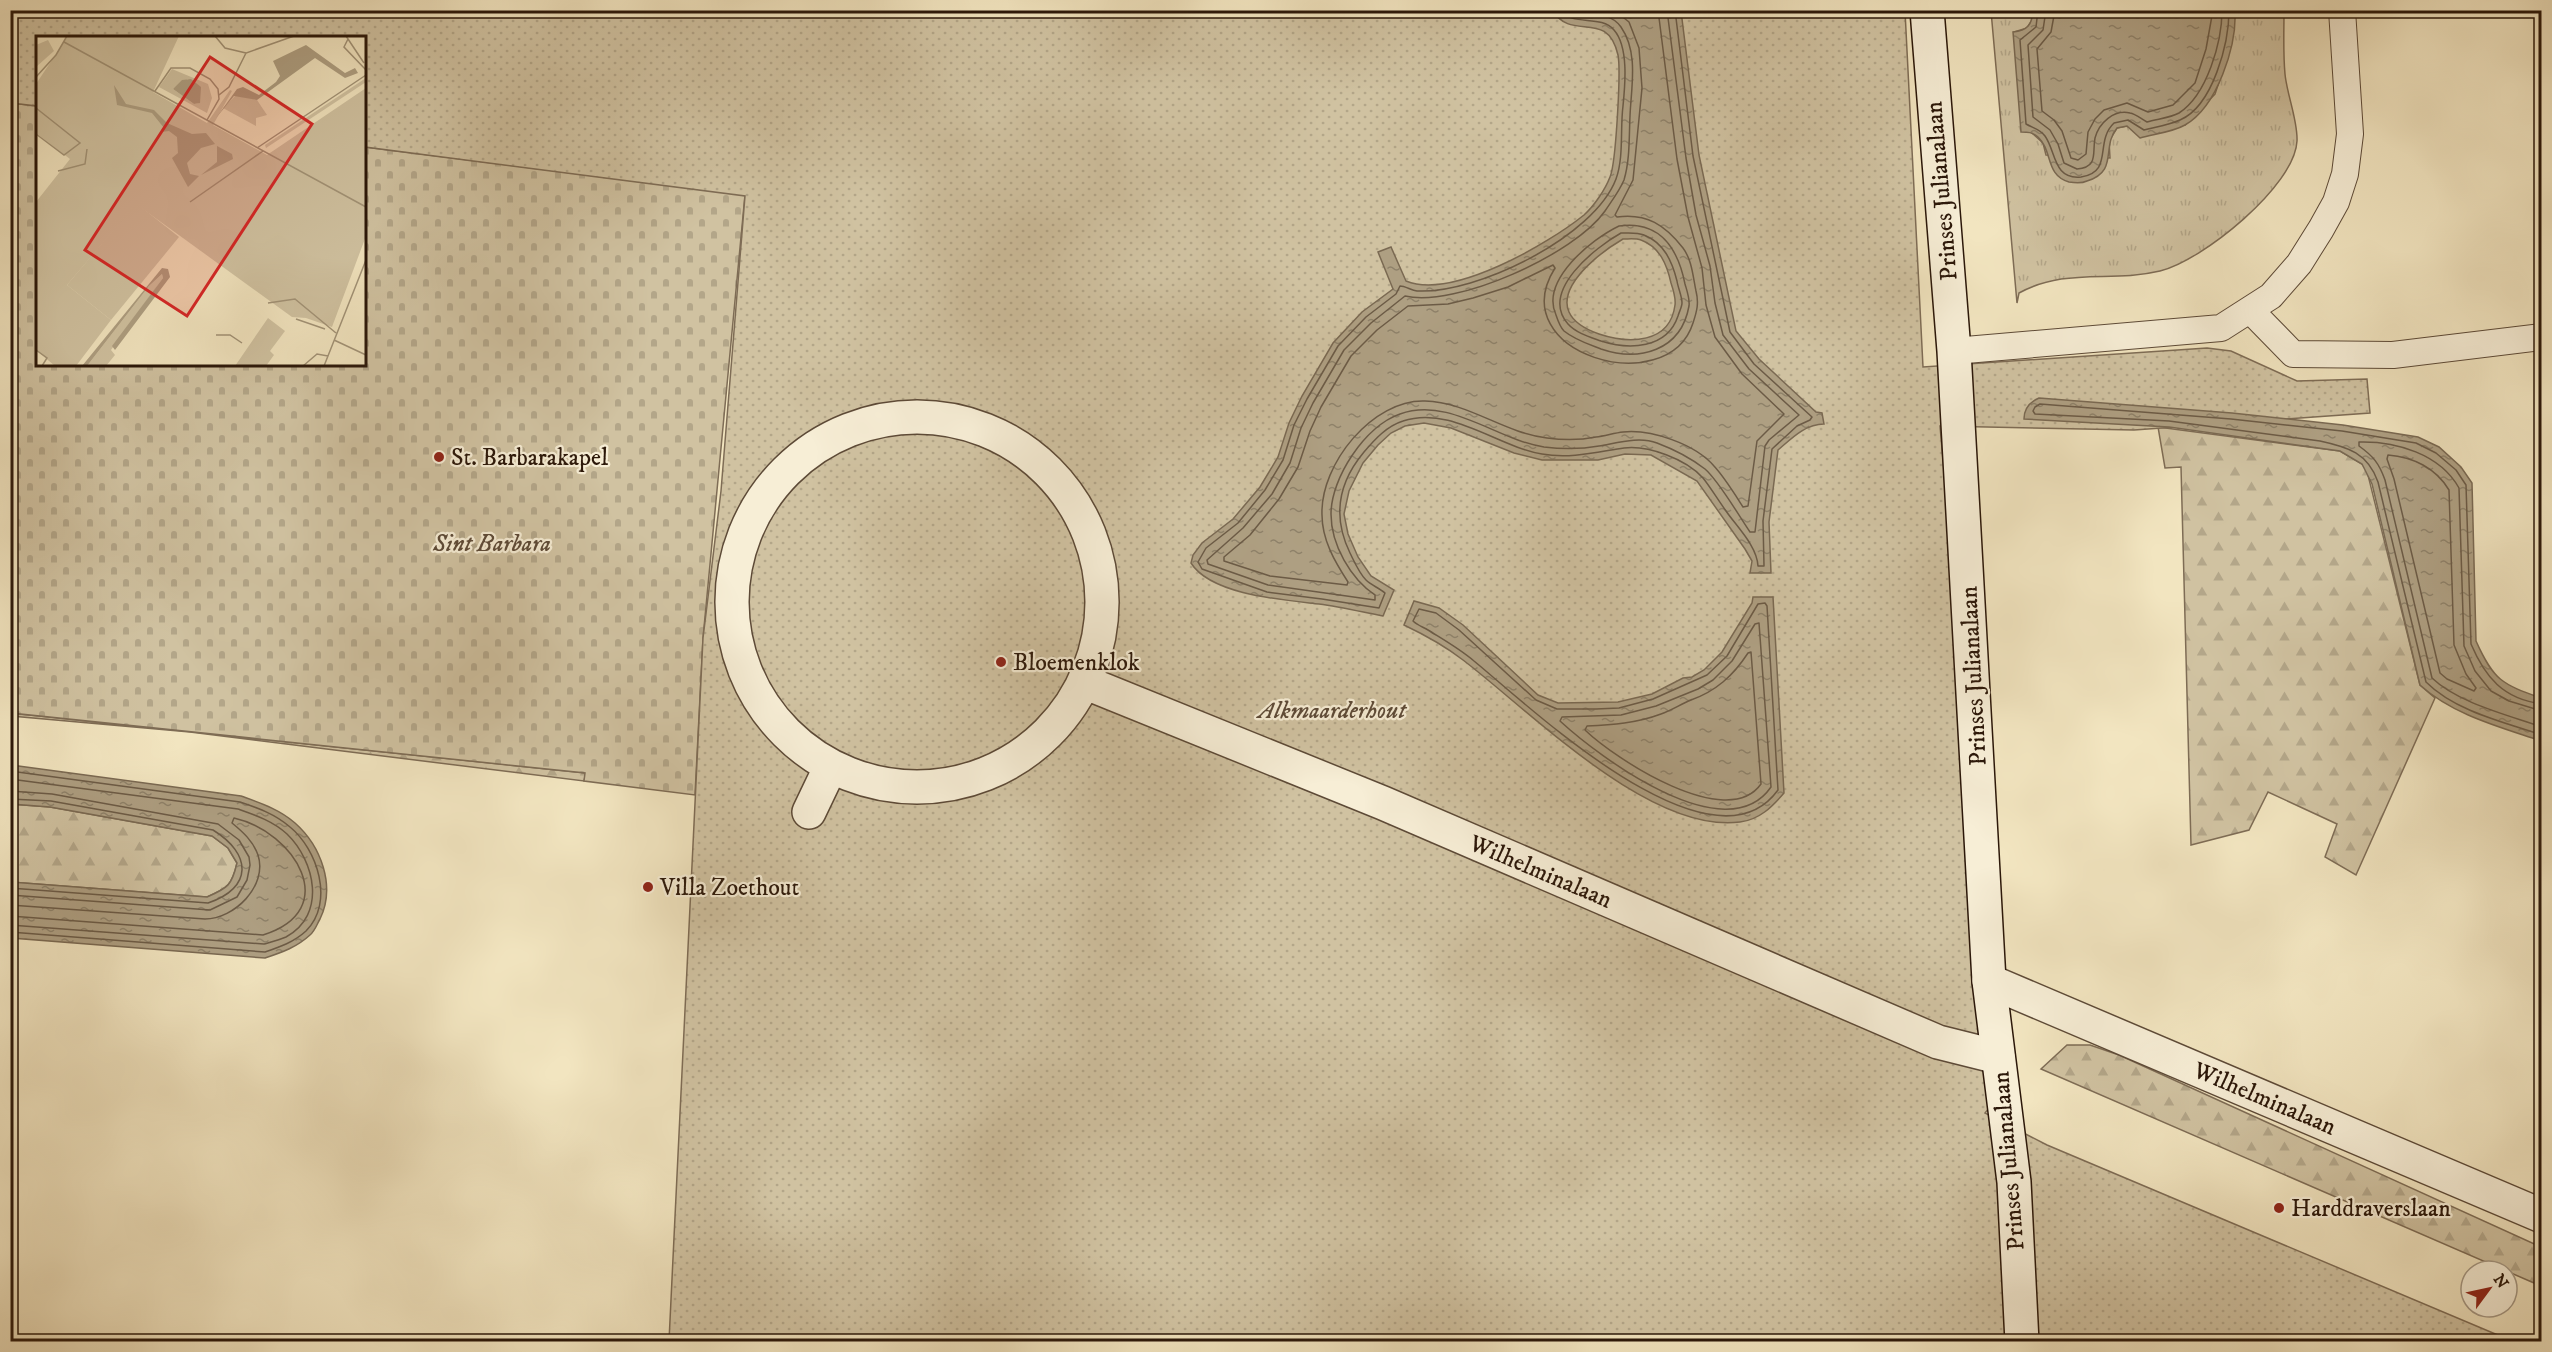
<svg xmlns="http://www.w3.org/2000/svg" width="2552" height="1352" font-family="'IM FELL DW Pica',serif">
  <defs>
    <pattern id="grass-tufts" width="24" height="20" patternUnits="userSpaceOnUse" patternTransform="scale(1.5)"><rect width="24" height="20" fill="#d0c2a1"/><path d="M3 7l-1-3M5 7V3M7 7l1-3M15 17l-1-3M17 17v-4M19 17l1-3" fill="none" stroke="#b3a689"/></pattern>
    <pattern id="forest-firs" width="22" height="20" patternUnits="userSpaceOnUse" patternTransform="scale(1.5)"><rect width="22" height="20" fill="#d0c2a1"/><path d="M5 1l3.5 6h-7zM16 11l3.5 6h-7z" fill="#b3a689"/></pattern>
    <pattern id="cemetery-stones" width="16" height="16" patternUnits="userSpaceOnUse" patternTransform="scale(1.5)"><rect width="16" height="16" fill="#d0c2a1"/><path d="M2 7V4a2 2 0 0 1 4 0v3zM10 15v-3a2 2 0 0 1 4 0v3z" fill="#b3a689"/></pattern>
    <pattern id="park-dots" width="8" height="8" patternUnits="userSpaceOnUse" patternTransform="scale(1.5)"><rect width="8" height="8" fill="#d0c2a1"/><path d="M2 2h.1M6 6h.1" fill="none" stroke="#b3a689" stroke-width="1.8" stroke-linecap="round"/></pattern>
    <pattern id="water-ripples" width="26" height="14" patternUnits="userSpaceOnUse" patternTransform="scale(1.5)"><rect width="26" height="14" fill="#ae9f82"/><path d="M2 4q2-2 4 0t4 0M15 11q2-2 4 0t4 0" fill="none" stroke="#8e8169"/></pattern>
  </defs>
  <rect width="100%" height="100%" fill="#f2e5c0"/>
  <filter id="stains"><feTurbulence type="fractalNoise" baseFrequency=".00333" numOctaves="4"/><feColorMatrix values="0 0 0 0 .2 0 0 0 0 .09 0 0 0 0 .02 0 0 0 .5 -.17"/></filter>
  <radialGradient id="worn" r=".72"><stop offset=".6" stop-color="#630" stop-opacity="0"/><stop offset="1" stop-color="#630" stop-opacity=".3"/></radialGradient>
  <!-- grass -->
  <path fill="url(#grass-tufts)" stroke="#7e6c55" stroke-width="1.5" d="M 1991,11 L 2032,11 L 2032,20 L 2027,28 L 2014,32 L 2032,133 L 2043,143 L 2046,155 L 2110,158 L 2109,141 L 2117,128 L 2127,126 L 2135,131 L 2185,125 L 2215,94 L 2228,55 L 2235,11 L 2284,11 C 2284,32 2283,53 2285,74 C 2287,95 2298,121 2297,141 C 2295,186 2202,261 2160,271 C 2110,283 2067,267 2019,293 L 2017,303 Z"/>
  <!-- forest -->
  <path fill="url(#forest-firs)" stroke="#7e6c55" stroke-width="1.5" d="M 2158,427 L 2340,451 L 2362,464 L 2367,471 L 2420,685 L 2435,698 L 2356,875 L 2325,857 L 2337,824 L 2268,792 L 2249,830 L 2191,845 L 2181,467 L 2165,468 Z
    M 10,713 L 586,773 L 584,781 L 190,732 L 11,716 Z
    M 10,804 L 50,807 L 212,836 L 228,848 L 237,863 C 232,885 228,888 207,897 L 11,882 Z
    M 2067,1045 L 2090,1045 L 2119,1055 L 2541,1247 L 2541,1286 L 2041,1069 Z"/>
  <!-- cemetery -->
  <path fill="url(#cemetery-stones)" stroke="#7e6c55" stroke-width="1.5" d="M 11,103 L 37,106 L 38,364 L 364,364 L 365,147 L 745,195 L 703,638 L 695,795 L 584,781 L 585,773 L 11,713 Z"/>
  <!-- park -->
  <path fill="url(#park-dots)" stroke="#7e6c55" stroke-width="1.5" d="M 11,10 L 1905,11 L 1923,367 L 2207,348 L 2231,351 L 2297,381 L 2367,379 L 2370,413 L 2134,430 L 1940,426 L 1989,981 L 2003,1091 L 1985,1113 L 2047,1145 L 2512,1341 L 669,1341 L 703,638 L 721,491 L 745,196 L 365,147 L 364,38 L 38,38 L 37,106 L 11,103 Z"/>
  <!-- water -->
  <path fill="url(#water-ripples)" stroke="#7a6952" stroke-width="1.5" fill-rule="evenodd" d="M 1553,11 L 1681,11 L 1699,155 L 1736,331 L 1759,359 L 1816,412 L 1822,413 L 1824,424 C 1805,424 1791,439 1778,450 L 1769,522 L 1771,573 L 1750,573 L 1752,561 L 1745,549 L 1697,481 L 1651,455 L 1625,454 L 1598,460 L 1542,460 L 1514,453 L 1451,428 L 1424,423 L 1405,426 L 1391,433 L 1378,445 L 1363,463 L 1349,491 L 1344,514 L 1348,534 L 1358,557 L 1371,576 L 1394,590 L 1383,616 C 1362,612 1341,607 1319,604 C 1284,600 1211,595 1191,563 L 1193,555 L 1202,543 L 1233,519 L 1260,487 L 1278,457 L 1289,423 L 1302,396 L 1333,343 L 1362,312 L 1393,289 L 1378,252 L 1391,247 L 1406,281 C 1452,300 1548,244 1584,215 C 1594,206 1605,190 1610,177 C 1616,163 1621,71 1618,55 C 1607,8 1572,42 1553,11 ZM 1623,239 C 1629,239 1636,238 1641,240 C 1660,247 1667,265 1671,283 C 1673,289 1676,298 1675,305 C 1670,344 1629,344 1599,334 C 1531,310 1587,260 1623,239 Z
    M 2032,11 L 2235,10 C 2237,46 2217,107 2185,125 C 2173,132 2154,134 2140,138 L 2127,126 L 2117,128 C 2101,147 2119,171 2087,181 C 2081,184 2075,183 2069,182 C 2045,175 2053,151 2038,137 C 2033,132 2027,132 2021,132 L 2013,32 C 2027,31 2033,24 2032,11 Z
    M 2039,398 L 2232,413 L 2343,425 L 2418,437 L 2439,447 L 2461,467 L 2472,483 L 2476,641 C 2494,681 2502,684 2541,698 L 2541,741 C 2500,727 2453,715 2420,685 L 2372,484 L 2362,464 L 2340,451 L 2169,427 L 2024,419 C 2024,409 2030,402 2039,398 Z
    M 1753,597 L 1773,597 L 1784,793 C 1772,807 1759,820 1740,822 C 1650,834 1530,711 1463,660 C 1445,646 1425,635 1404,625 L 1414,601 L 1439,608 L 1463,625 L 1538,695 L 1558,703 L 1618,702 L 1652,694 L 1683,678 L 1692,677 L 1704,670 L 1722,652 L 1752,603 Z
    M 11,765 L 241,796 C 260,803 279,809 295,823 C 321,846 336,886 320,919 C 317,924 315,931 310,935 C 297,947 283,952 265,958 L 11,938 L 11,882 L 207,897 C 228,888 232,885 237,863 L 228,848 L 212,836 L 50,807 L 11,804 Z"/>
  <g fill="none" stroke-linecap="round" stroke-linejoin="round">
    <!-- shore -->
    <path stroke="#6c5b46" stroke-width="1.5" d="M 1560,10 C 1573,27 1600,14 1614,30 C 1629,47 1625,86 1623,106 C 1620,129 1624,157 1616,179 C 1594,237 1477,294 1417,291 C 1411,290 1405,286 1400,286 L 1396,294 L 1366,317 L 1338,346 L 1307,399 L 1294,425 L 1283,460 L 1265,490 L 1238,523 L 1206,548 L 1198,562 L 1202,569 L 1267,592 L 1322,599 L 1379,608 L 1385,593 C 1379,588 1371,585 1366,580 C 1359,573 1354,561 1350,553 C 1332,516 1338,483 1364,452 C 1375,439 1387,426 1403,421 C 1450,405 1498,447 1542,454 C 1570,459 1597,452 1624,448 C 1648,445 1686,459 1703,478 C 1711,488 1718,500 1726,511 C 1737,527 1757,546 1758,566 L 1764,566 L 1763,521 L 1772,449 L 1797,426 L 1810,420 L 1812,417 L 1754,364 L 1730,332 L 1693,156 L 1675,10
      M 1570,10 C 1587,14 1610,11 1621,27 C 1639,53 1631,88 1630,116 C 1629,137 1630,160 1624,180 C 1620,190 1611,202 1605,211 C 1575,254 1456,308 1405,296 L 1371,323 L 1344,350 L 1313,403 L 1301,428 L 1290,463 L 1272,494 L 1243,528 L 1207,560 L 1208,564 L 1268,585 L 1375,600 L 1375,595 C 1351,579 1331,545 1331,514 C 1331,478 1365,426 1400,414 C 1449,396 1497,440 1544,447 C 1561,449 1582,449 1599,446 C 1617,443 1639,436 1657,443 C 1673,449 1692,459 1705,469 C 1719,481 1739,516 1750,532 L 1755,532 L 1765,446 L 1769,440 L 1799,415 L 1749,369 L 1723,335 L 1715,303 L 1710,266 L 1696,215 L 1686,158 L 1667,10
      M 1614,10 L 1629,22 L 1639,48 L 1642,88 L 1633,180 L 1615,215 L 1617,217 C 1647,213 1665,225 1683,248 C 1692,260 1693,277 1696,291 C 1699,303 1697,311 1693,323 C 1668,402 1501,354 1555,268 L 1553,265 L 1508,287 L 1473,298 L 1448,304 L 1408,306 L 1377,330 L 1351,356 L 1321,407 L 1310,431 L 1298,467 L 1279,499 L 1250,535 L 1224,557 L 1224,561 L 1270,576 L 1347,585 L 1348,582 C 1335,562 1322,540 1322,515 C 1320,464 1373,399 1425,401 C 1468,402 1504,433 1547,438 C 1562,440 1581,440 1596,437 C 1605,436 1614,433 1623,432 C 1651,429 1695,444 1714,466 C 1725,478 1734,493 1743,507 L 1748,506 L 1757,441 L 1784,414 L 1742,374 L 1715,337 L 1706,305 L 1702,268 L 1688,217 L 1677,159 L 1658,10
      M 2038,10 L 2036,27 L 2020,40 L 2026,124 C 2033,128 2040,129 2045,136 C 2056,151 2053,180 2081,177 C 2114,172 2094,142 2114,123 L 2128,120 L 2144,130 C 2156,127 2169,125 2180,120 C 2213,106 2229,43 2229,10
      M 2046,10 L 2043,30 L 2028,45 L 2033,117 L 2050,130 L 2058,144 L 2064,163 L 2077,169 C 2099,167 2092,153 2095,138 C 2099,123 2114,109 2130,113 C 2136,114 2141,119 2147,122 C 2156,119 2170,118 2179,113 C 2207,95 2222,42 2222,10
      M 2055,10 L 2051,32 L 2037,49 L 2042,111 L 2054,120 L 2062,131 L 2071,158 L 2078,160 L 2086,154 L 2088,132 L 2095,119 L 2104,110 L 2127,103 L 2148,112 L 2173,105 L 2195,83 L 2206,49 L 2213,10
      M 1619,226 C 1660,220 1678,249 1685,284 C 1687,291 1690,299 1689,306 C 1681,351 1639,362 1601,349 C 1588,344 1575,340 1564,331 C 1560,327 1558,321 1556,315 C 1540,280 1592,239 1619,226 Z
      M 1621,233 C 1628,233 1637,232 1644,235 C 1664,243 1672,261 1677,281 C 1678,288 1682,296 1682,303 C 1682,307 1679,312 1678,316 C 1667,349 1629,350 1601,341 C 1590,337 1576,333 1568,324 C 1539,291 1596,247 1621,233 Z
      M 2388,455 C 2413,457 2436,468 2449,490 L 2454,645 L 2466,674 L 2476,688 L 2474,691 L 2447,679 L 2440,673 L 2394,479 L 2387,459 Z
      M 1765,603 L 1767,606 L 1778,790 C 1712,881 1529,706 1474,661 C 1460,649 1444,640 1428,630 C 1423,627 1417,625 1413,621 L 1419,609 L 1436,613 L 1459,630 L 1536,700 L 1557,709 L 1596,709 L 1619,708 L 1653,699 L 1707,675 L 1727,656 L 1758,604 Z
      M 1759,623 L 1771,787 C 1726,852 1599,757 1560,721 L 1562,717 L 1621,715 L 1656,706 L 1698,689 L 1713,680 L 1732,661 L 1755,624 Z
      M 1751,652 L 1761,784 C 1727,832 1615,759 1585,730 L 1587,726 C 1612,725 1637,723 1661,714 C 1672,710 1681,704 1691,700 C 1716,691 1733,676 1748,653 Z
      M 2542,704 C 2503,699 2485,677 2471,644 L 2466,485 L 2456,470 L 2436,453 L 2416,443 L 2342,431 L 2231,419 L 2040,404 L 2035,407 L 2033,411 L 2035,414 L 2169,421 L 2320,441 C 2348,447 2368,453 2378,482 L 2426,682 C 2455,711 2503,722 2542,735
      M 2542,711 L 2509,701 L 2491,691 L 2475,671 L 2464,646 L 2459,488 C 2440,454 2396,441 2359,442 L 2359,446 C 2373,456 2379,463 2385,480 L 2432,678 C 2458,703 2508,715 2542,727
      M 10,771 L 240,802 C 258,808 275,814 290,827 C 317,849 335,902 306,931 C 294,942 280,947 265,952 L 10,932
      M 10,779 L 238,809 C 255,815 273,821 287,834 C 315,861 327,915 286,937 C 279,940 271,942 264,944 L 10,925
      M 10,791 L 52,794 L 218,824 L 239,840 L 249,857 L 250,865 L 247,880 L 237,897 L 210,910 L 10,895
      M 10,799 L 51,801 L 213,830 C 252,854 253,888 208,903 L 10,888
      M 10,905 L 205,919 C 234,919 268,886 258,855 C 253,841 243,832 232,823 L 234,818 C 295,832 343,910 263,935 L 10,916"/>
    <!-- lane casing -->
    <g stroke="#5d4a37" stroke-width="28">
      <path id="lane" d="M 2250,310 L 2293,354 L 2393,355 L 2542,337
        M 1954,351 L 2221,328 L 2271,296 L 2299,264 L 2321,229 L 2336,202 L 2345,174 L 2350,134 L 2342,10"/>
    </g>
    <!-- street casing -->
    <g stroke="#5d4a37" stroke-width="36">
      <path id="street" d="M732 602a185 185 0 1 1 370 0a185 185 0 1 1-370 0Z
        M 1084,682 L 1383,803 L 1938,1042 L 1998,1057
        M 809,812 L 831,766
        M 1989,981 L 2542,1216"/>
    </g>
    <!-- secondary casing -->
    <g stroke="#2b1709" stroke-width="36">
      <path id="secondary" d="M 1927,10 L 1954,351 L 1989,981 L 2014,1182 L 2022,1342"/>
    </g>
    <!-- lane -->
    <use href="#lane" stroke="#f7eed6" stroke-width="26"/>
    <!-- street -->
    <use href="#street" stroke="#f7eed6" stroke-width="33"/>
    <!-- secondary -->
    <use href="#secondary" stroke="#f7eed6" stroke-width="33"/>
  </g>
  <!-- markers -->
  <g fill="#8f2418" stroke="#f7eed6" stroke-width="2">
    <circle cx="439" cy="457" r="6"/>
    <circle cx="1001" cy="662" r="6"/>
    <circle cx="648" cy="887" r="6"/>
    <circle cx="2279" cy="1208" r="6"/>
  </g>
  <g text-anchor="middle" stroke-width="4.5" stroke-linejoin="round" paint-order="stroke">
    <!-- street labels -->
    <g font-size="24" fill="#2b1709" stroke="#f7eed6">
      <text transform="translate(1941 191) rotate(-95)" y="8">Prinses Julianalaan</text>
      <text transform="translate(1973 676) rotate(-93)" y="8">Prinses Julianalaan</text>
      <text transform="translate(1541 871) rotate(23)" y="8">Wilhelminalaan</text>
      <text transform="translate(2265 1098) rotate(23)" y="8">Wilhelminalaan</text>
      <text transform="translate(2008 1161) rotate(-95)" y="8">Prinses Julianalaan</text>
    </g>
    <!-- poi labels -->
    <g font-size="24" fill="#2b1709" stroke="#f7eed6" text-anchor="start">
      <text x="451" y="465">St. Barbarakapel</text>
      <text x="1013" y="670">Bloemenklok</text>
      <text x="660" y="895">Villa Zoethout</text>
      <text x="2291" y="1216">Harddraverslaan</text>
    </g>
    <!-- park labels -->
    <g font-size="24" font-style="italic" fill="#5d4a37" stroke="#f7eed6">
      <text x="492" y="551">Sint Barbara</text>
      <text x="1332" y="718">Alkmaarderhout</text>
    </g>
  </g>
  <!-- overview -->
  <g transform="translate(36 36)">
    <rect width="330" height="330" fill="#f2e5c0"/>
    <path d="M 136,33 L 172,48 L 176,62 L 171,77 L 123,51 ZM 152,43 L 164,59 L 163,67 L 158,68 L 137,53 Z" fill="#d0c2a1" fill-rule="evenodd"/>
    <path d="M 12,4 L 18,15 L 0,31 L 0,9 ZM 330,42 L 330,46 L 230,112 L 229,109 ZM 201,58 L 221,64 L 231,79 L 220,82 L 220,90 L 187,72 ZM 126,238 L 127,242 L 75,314 L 79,319 L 70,330 L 51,330 L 113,250 Z" fill="#d0c2a1"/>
    <path d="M 100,167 L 143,201 L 75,284 L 31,249 Z" fill="#d0c2a1"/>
    <path d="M 32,0 L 143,0 L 117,56 L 171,87 L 194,54 L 196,55 L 177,89 L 231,119 L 330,52 L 330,200 L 296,291 L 270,282 L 256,281 L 100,168 L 31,249 L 75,284 L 40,330 L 19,330 L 0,314 L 0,166 L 34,123 L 0,97 L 0,48 Z" fill="#d0c2a1"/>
    <path d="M 232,282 L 249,295 L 234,315 L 238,319 L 230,330 L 199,330 Z" fill="#d0c2a1"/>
    <path d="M 270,9 L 309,37 L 319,32 L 322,37 L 309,42 L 279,22 L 221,64 L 198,60 L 180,82 L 201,53 L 207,51 L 223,59 L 240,46 L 244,40 L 237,25 ZM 155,43 L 165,51 L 164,67 L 158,68 L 137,53 L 146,44 ZM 78,49 L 90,68 L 118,74 L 131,87 L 156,98 L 170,97 L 179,108 L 165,112 L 151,127 L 154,138 L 163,140 L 152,151 L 136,122 L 142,117 L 141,101 L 133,95 L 125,96 L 128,92 L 116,77 L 81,69 ZM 181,110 L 196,118 L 197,123 L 165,139 L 181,126 ZM 126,232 L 132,233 L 134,241 L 79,314 L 76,310 L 127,242 L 126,238 L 113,250 L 51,330 L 46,330 Z" fill="#ae9f82"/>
    <path fill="none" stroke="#a29377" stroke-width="1.5" d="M 179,0 L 189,12 L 210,17M 310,0 L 328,27M 312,3 L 308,11 L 330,34M 28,6 L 330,171M 0,41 L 20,19 L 31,0M 119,55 L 135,32 L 154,32 L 174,43 L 182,53 L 183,63 L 171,84M 183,59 L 193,51 L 210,17 L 258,0M 0,72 L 44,107 L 28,119 L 0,98M 221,112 L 330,39M 22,135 L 49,128 L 51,113M 154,166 L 227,115M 232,267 L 259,263 L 300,297M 260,283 L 289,293M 180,299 L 194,299 L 206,307M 298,304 L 330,319M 0,314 L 11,322 L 6,330M 267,330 L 281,318 L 292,320M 288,330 L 330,224"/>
    <path fill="#d62828" fill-opacity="0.15" stroke="#d62828" stroke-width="3" d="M 174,21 L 276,88 L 151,280 L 49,214 Z"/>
    <rect width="330" height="330" fill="none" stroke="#2b1709" stroke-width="3"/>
  </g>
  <!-- margin -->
  <rect width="2552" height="1352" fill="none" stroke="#f2e5c0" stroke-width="36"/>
  <rect x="12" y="12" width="2528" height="1328" fill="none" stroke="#2b1709" stroke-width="3"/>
  <rect x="18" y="18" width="2516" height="1316" fill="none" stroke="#2b1709" stroke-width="1.5"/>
  <!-- north arrow -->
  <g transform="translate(2489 1289) rotate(57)"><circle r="28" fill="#f7eed6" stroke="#a59884" stroke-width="1.5"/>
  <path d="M0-4.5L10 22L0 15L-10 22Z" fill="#8f2418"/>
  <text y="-9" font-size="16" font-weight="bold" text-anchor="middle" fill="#2b1709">N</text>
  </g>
  <rect width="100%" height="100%" filter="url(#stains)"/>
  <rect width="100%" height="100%" fill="url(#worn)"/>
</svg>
